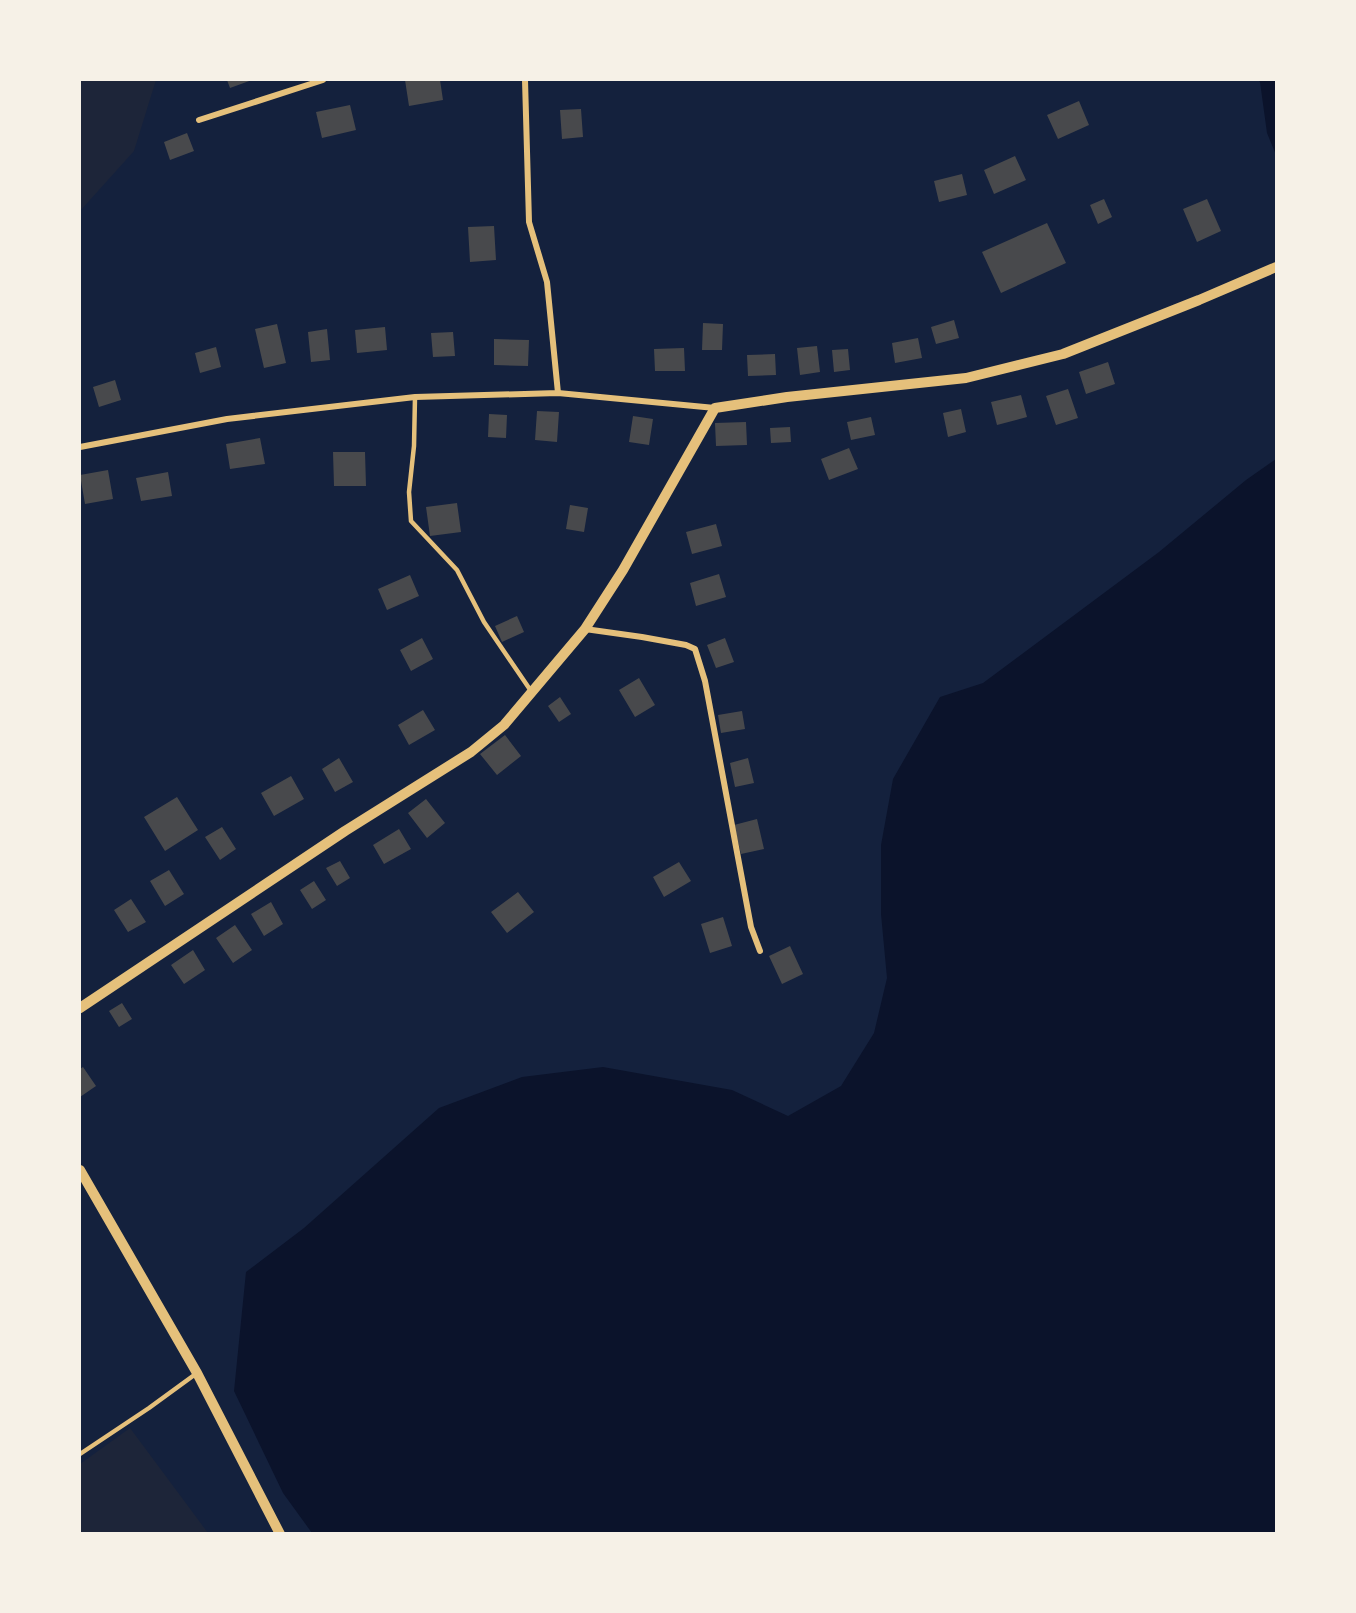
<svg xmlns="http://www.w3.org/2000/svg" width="1356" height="1613" font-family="Georgia,serif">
  <rect width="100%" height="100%" fill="#14213d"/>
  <!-- green -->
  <path fill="#1d2539" d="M 80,80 L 156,80 L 134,151 L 80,211 Z
    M 130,1428 L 208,1533 L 80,1533 L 80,1464 Z"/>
  <!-- water -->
  <path fill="#0b132b" d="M 1258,80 L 1276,80 L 1276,155 L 1267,133 L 1260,82 Z
    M 1276,459 L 1276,1528 L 1274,1533 L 312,1533 L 283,1493 L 234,1391 L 246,1272 L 304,1228 L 439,1108 L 522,1077 L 603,1067 L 732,1090 L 788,1116 L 841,1086 L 874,1033 L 887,978 L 881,914 L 881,845 L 893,779 L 940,697 L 983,683 L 1159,552 L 1246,480 Z"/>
  <!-- building -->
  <path fill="#48494c" d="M 227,80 L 252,80 L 230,88 Z
    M 405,80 L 440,80 L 443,100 L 409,106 Z
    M 1079,101 L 1089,125 L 1058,139 L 1047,115 Z
    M 350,105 L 356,130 L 322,138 L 316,112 Z
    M 581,109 L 583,137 L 562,139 L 560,110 Z
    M 187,133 L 194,151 L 170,160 L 164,142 Z
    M 1015,156 L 1026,180 L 994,194 L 984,170 Z
    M 962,174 L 967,195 L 939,202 L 934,181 Z
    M 1104,199 L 1112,217 L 1098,224 L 1090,205 Z
    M 1207,199 L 1221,231 L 1197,242 L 1183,209 Z
    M 1047,223 L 1066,263 L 1001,293 L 982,252 Z
    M 494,226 L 496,260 L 470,262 L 468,227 Z
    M 954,320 L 959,338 L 936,344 L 931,327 Z
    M 703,323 L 723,324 L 722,350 L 702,350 Z
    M 277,324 L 286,363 L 264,368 L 255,329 Z
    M 385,327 L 387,350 L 357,353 L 355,330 Z
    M 327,329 L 330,360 L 311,362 L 308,332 Z
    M 453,332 L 455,356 L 433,357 L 431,333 Z
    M 918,338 L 922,358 L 895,363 L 892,343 Z
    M 494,339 L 529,340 L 528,366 L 494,365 Z
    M 817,346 L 820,372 L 800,375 L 797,348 Z
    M 216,347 L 221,367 L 200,373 L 195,353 Z
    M 684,348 L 685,371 L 655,371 L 654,349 Z
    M 848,349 L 850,370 L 834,372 L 832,350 Z
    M 775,354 L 776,375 L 748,376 L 747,355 Z
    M 1108,362 L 1115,384 L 1086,394 L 1079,372 Z
    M 115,380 L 121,400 L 99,407 L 93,387 Z
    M 1068,389 L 1078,418 L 1056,425 L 1046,396 Z
    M 1021,395 L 1027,417 L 997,425 L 991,402 Z
    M 961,409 L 966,432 L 948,437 L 943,413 Z
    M 537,411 L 559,412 L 557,442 L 535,440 Z
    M 489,414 L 507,415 L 506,438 L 488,437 Z
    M 633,416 L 653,419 L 649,445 L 629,442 Z
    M 871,417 L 875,435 L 851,440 L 847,422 Z
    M 746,422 L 747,445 L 716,446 L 715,423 Z
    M 790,427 L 791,442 L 771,443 L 770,428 Z
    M 260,438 L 265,464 L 230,469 L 226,444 Z
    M 849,448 L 858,469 L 829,480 L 821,459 Z
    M 333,452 L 365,452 L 366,486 L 334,486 Z
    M 108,470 L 113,499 L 85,504 L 80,475 Z
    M 168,472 L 172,496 L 141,501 L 136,478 Z
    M 457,503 L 461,532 L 430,536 L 426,507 Z
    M 570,505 L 588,508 L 584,532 L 566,529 Z
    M 716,524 L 722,546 L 692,554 L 686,532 Z
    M 719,574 L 726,597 L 696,606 L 690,583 Z
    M 410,575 L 419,596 L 387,610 L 378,589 Z
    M 517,616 L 524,632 L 502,642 L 495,626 Z
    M 422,638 L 433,659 L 411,671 L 400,650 Z
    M 725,638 L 734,662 L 716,668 L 707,645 Z
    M 639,678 L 655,705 L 635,717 L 619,690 Z
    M 560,697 L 571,714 L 559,722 L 548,706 Z
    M 423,710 L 435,730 L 409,745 L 398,725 Z
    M 742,711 L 745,729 L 721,733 L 718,715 Z
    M 505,735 L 521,756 L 497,775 L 480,754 Z
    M 339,758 L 353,782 L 335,792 L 322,769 Z
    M 748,758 L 754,783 L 735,787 L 730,763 Z
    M 291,776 L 304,799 L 274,816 L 261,793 Z
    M 177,797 L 198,830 L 165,851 L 144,817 Z
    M 426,799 L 445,823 L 427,838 L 408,813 Z
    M 757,819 L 764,849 L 741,854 L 734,825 Z
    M 222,827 L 236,849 L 220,860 L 205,837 Z
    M 399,829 L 411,849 L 384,864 L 373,845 Z
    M 340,861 L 350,878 L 337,886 L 326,868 Z
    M 679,862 L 691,881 L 664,897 L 653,877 Z
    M 169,870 L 184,894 L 165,906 L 150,881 Z
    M 314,881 L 326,900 L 312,909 L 300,890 Z
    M 518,892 L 534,912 L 507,933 L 491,912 Z
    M 131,899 L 146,922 L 128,932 L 114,910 Z
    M 271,902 L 283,924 L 264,936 L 251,914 Z
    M 723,917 L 732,946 L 710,953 L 701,924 Z
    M 235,925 L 252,950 L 233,963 L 216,938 Z
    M 790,946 L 803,974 L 782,984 L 769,956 Z
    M 193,950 L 205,970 L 184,984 L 171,965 Z
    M 122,1003 L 132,1019 L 119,1027 L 109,1011 Z
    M 83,1067 L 96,1086 L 80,1097 L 80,1069 Z"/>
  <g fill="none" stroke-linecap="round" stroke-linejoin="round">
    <!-- service -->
    <path stroke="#e5c07b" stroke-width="4.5" d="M 415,397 L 414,446 L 409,492 L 411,521 L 457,570 L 484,622 L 531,691
      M 80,1454 L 149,1408 L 197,1373"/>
    <!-- minor -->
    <path stroke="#e5c07b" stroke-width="6" d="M 525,80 L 529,222 L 547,282 L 558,393
      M 199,120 L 323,80
      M 80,447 L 227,419 L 415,397 L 558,393 L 715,408
      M 585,629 L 642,637 L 686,645 L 695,649 L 705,681 L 751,927 L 760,951"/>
    <!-- tertiary -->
    <path stroke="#e5c07b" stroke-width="10" d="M 80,1008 L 345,831 L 471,752 L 504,725 L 585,629 L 623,570 L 715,408 L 787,397 L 966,378 L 1063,354 L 1199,300 L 1276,267
      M 80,1170 L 197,1373 L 280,1534"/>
  </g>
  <!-- border -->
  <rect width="1356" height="1613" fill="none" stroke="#f6f1e7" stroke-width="162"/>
</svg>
